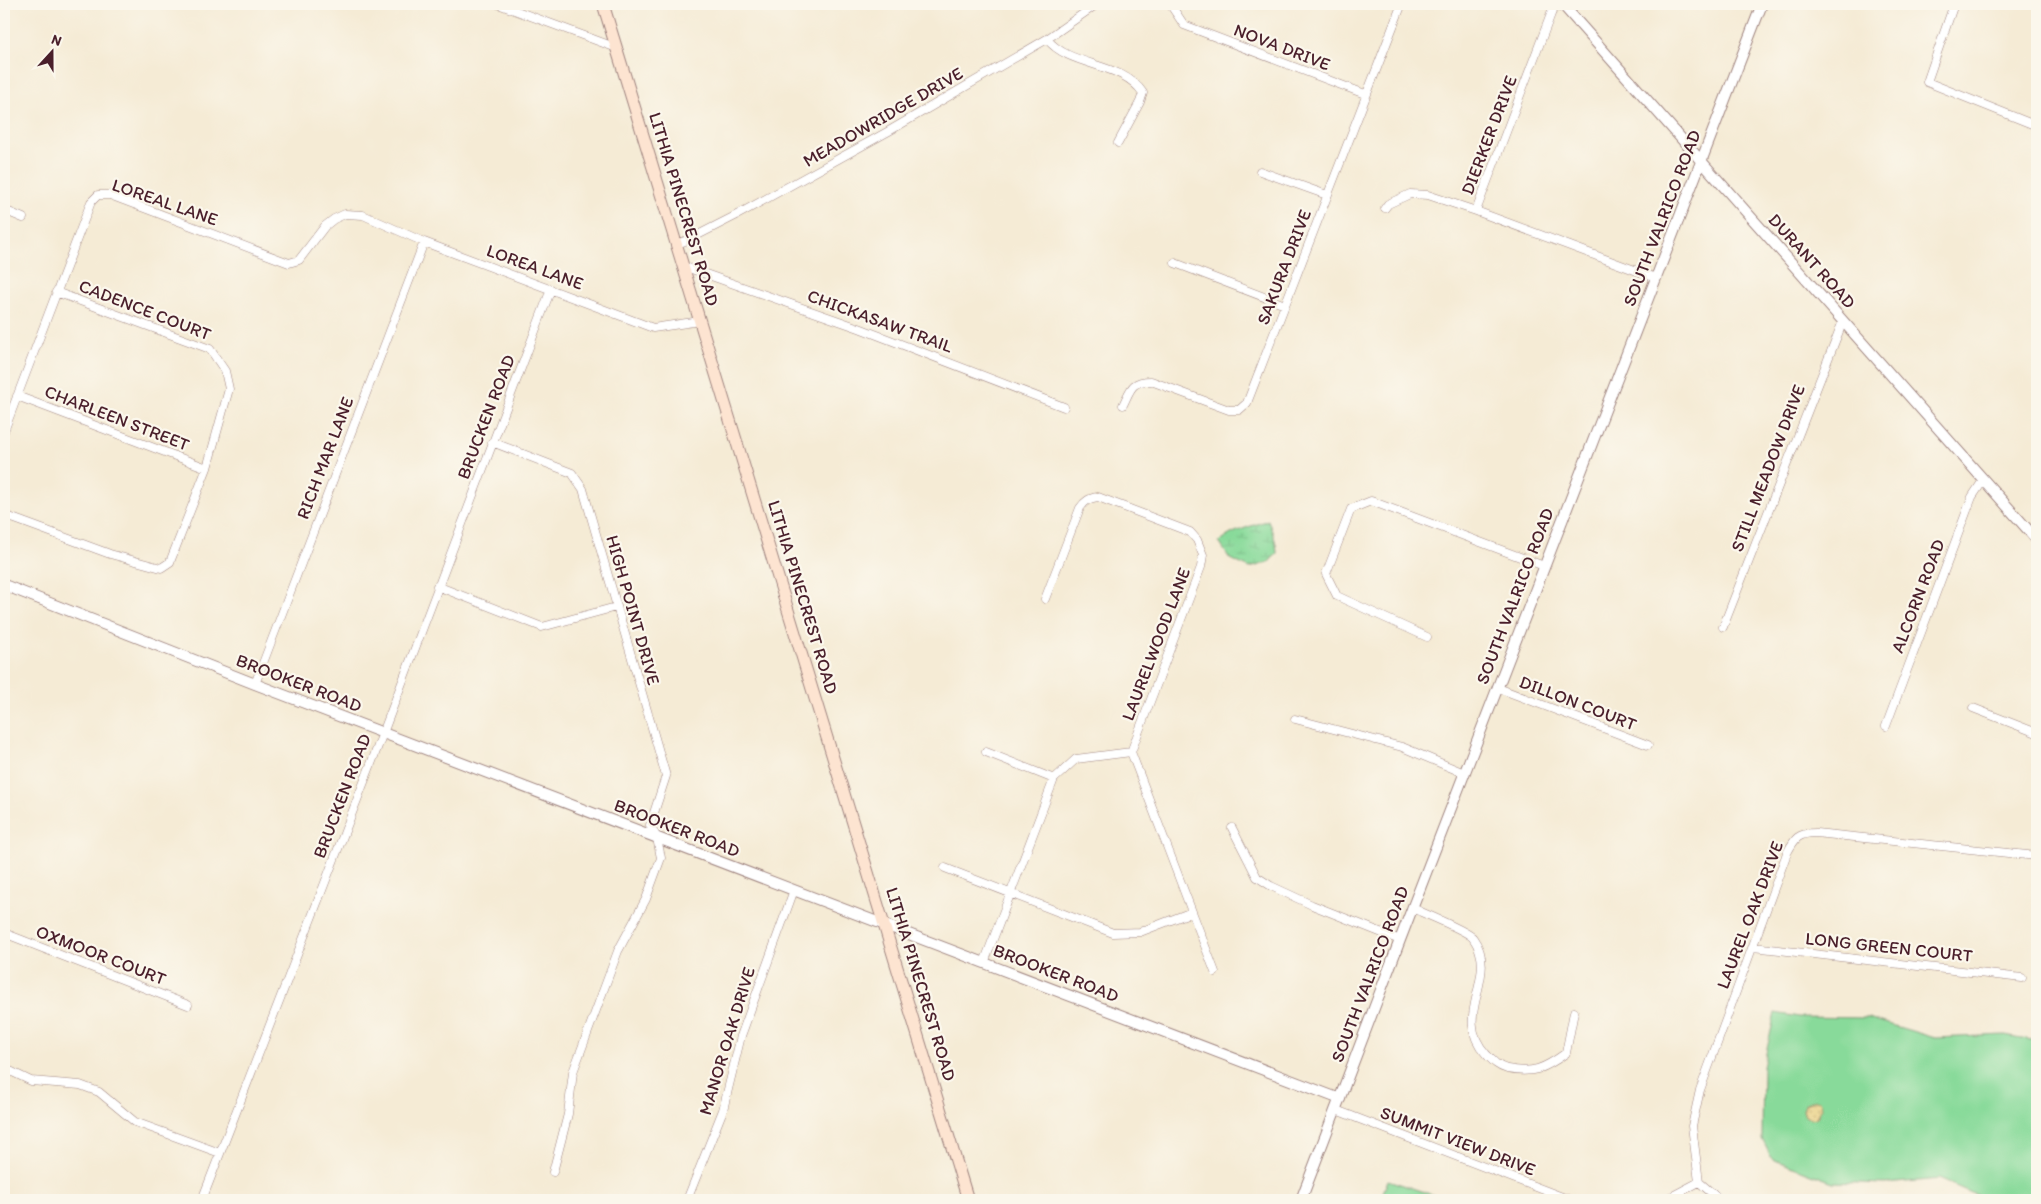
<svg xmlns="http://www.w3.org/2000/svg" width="2041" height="1204" font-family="Itim,sans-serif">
  <defs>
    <pattern id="wetland-marsh" width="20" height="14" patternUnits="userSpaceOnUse" patternTransform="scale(1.25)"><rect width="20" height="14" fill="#88da9a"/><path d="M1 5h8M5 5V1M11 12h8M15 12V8" fill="none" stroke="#77bb85"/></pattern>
    <pattern id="sand-dots" width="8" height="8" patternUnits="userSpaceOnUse" patternTransform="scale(1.25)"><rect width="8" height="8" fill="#eeda9e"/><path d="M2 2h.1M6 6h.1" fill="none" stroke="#cebb88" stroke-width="1.8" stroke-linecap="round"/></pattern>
  </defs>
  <rect width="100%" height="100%" fill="#fbf7ec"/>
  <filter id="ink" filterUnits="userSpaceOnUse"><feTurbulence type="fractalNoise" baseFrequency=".02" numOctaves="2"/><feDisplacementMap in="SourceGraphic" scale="10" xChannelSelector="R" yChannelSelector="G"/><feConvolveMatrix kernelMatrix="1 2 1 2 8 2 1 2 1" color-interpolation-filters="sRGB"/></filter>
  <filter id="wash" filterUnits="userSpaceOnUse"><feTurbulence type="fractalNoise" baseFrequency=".0096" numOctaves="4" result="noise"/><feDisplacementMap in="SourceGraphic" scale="20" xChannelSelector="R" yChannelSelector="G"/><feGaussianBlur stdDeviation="1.12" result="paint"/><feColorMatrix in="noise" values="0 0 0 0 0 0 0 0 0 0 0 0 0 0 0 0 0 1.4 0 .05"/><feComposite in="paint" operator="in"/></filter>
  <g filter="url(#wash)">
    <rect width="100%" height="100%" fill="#f5ebd5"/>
    <!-- green -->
    <path fill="#88da9a" stroke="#697c62" d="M 1775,1013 L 1799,1017 L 1868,1018 L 1935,1038 L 2005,1035 L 2037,1041 L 2037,1200 L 1988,1200 L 1939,1179 L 1885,1184 L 1833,1182 L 1772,1159 L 1762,1139 L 1763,1067 Z
      M 1388,1180 L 1448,1200 L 1380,1200 Z"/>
    <!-- wetland -->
    <path fill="url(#wetland-marsh)" stroke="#697c62" d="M 1268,520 L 1276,543 L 1277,553 L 1269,562 L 1250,568 L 1230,559 L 1219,542 C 1233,530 1251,527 1268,520 Z"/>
    <!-- sand -->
    <path fill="url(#sand-dots)" stroke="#9c7c64" d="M 1815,1100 L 1820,1101 L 1822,1108 L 1817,1117 L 1811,1119 L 1805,1116 L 1803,1110 L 1805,1104 Z"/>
  </g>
  <g filter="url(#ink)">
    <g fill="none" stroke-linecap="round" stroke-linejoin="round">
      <!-- minor casing -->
      <g stroke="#a08580" stroke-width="9">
        <path id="minor" d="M 498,4 L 617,48
          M 1170,4 L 1184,25 L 1365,94
          M 1954,4 L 1927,82 L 2037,126
          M 1047,39 C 1070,68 1122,61 1143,93 L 1140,102 L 1118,143
          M 1260,171 L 1327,195
          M 1385,208 L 1388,204 L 1410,194 L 1428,195 L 1476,211 L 1656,278
          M 4,210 L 23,218
          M 1476,211 L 1551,14 L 1556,4
          M 677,244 L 690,239 L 735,216 L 889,131 L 1047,39 L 1097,4
          M 1175,263 L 1285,305
          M 683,266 L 859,328 L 1064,407
          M 17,396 L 207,468
          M 1123,405 C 1131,389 1131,381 1151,381 L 1229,410 L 1239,410 L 1247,403 L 1401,6
          M 4,431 L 91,202 L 98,195 L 110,195 L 289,263 L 299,260 L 325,226 L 334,219 L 345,214 L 363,215 L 424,242 L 653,328 L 700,321
          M 492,442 L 572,473 L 583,489 L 666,776 L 650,825 L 657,838 L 661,858 L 646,899 L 618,951 L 573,1072 L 568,1114 L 553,1172
          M 4,515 L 110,554 L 161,568 L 170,562 L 207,468 L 229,389 L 225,371 L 210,349 L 56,292
          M 437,586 L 542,627 L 616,607
          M 1045,599 L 1080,508 C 1085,501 1089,498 1098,497 L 1190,532 L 1197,540 L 1203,555 L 1201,567 L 1131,752 L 1215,972
          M 1723,627 L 1843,321
          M 1427,637 L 1337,596 L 1326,574 L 1351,509 L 1371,501 L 1544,566
          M 255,684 L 424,242
          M 1498,688 L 1648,745
          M 1973,708 L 2037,733
          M 1295,719 L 1402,747 L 1464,773
          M 1886,726 L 1972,497 L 1984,479
          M 986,752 L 1054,779
          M 1232,828 L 1257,877 L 1271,886 L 1312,905 L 1400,940
          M 945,868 L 1113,933 L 1140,932 L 1192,912
          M 1412,908 C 1423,913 1468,931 1473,938 C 1501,977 1450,1015 1486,1054 C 1493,1061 1497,1066 1507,1069 C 1533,1074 1544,1069 1566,1053 L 1574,1012
          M 4,933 L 188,1005
          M 1753,947 L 2022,978
          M 984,963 L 1054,779 L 1076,759 L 1131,752
          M 4,1068 L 31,1081 L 80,1085 L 99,1092 L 135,1122 L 220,1153
          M 1336,1110 L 1570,1200
          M 202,1200 L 383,733 L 551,289
          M 687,1200 L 723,1110 L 741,1036 L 794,890
          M 1665,1200 L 1699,1182
          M 1720,1200 L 1699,1182 L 1692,1126 L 1700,1090 L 1787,853 C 1795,838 1798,833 1816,833 L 2037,856"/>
      </g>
      <!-- tertiary casing -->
      <g stroke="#a08580" stroke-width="12">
        <path id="tertiary" d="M 1562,4 L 2037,540
          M 4,585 L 255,684 L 1340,1099
          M 1301,1200 L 1400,940 L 1762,4"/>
      </g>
      <!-- secondary casing -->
      <g stroke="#a08580" stroke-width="13">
        <path id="secondary" d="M 603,4 L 968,1200"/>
      </g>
      <!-- minor -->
      <use href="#minor" stroke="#fff" stroke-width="8"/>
      <!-- tertiary -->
      <use href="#tertiary" stroke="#fff" stroke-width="10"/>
      <!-- secondary -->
      <use href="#secondary" stroke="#fde4d1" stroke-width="11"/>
    </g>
  </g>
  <g text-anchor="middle" stroke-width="4.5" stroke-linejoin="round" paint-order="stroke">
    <!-- street labels -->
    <g font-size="18" fill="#4a1f2b" stroke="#fbf7ec">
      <text transform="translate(1282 47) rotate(21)" y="6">NOVA DRIVE</text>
      <text transform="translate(883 117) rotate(-30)" y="6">MEADOWRIDGE DRIVE</text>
      <text transform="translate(1489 135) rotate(-69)" y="6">DIERKER DRIVE</text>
      <text transform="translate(165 202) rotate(19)" y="6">LOREAL LANE</text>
      <text transform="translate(684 209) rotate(73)" y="6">LITHIA PINECREST ROAD</text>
      <text transform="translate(1662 218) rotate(-69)" y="6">SOUTH VALRICO ROAD</text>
      <text transform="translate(1812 261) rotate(48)" y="6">DURANT ROAD</text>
      <text transform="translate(535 267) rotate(20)" y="6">LOREA LANE</text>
      <text transform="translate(1284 267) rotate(-69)" y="6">SAKURA DRIVE</text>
      <text transform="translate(145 310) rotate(21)" y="6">CADENCE COURT</text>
      <text transform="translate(880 321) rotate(20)" y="6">CHICKASAW TRAIL</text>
      <text transform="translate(486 417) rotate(-69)" y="6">BRUCKEN ROAD</text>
      <text transform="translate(117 418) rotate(21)" y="6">CHARLEEN STREET</text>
      <text transform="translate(325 458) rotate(-69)" y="6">RICH MAR LANE</text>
      <text transform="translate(1768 468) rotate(-69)" y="6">STILL MEADOW DRIVE</text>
      <text transform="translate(1515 596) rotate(-69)" y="6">SOUTH VALRICO ROAD</text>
      <text transform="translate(1918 596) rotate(-69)" y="6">ALCORN ROAD</text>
      <text transform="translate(803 597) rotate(73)" y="6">LITHIA PINECREST ROAD</text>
      <text transform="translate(633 610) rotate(74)" y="6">HIGH POINT DRIVE</text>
      <text transform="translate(1156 644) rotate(-69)" y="6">LAURELWOOD LANE</text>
      <text transform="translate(299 683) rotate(21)" y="6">BROOKER ROAD</text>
      <text transform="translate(1578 703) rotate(21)" y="6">DILLON COURT</text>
      <text transform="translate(342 796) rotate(-69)" y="6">BRUCKEN ROAD</text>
      <text transform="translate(677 828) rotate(21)" y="6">BROOKER ROAD</text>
      <text transform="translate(1750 915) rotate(-69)" y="6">LAUREL OAK DRIVE</text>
      <text transform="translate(1889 947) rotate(6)" y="6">LONG GREEN COURT</text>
      <text transform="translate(101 955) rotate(21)" y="6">OXMOOR COURT</text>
      <text transform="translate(1056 973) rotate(21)" y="6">BROOKER ROAD</text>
      <text transform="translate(1370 974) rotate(-69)" y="6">SOUTH VALRICO ROAD</text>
      <text transform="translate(921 984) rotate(73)" y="6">LITHIA PINECREST ROAD</text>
      <text transform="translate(727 1041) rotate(-73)" y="6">MANOR OAK DRIVE</text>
      <text transform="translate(1458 1141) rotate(21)" y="6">SUMMIT VIEW DRIVE</text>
    </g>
  </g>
  <!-- margin -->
  <rect width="2041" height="1204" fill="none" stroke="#fbf7ec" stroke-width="20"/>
  <!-- north arrow -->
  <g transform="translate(52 52) rotate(21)" stroke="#fbf7ec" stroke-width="4" paint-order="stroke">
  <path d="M0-4L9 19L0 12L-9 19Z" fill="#4a1f2b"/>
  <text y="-8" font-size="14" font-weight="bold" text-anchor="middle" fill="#4a1f2b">N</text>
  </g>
</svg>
